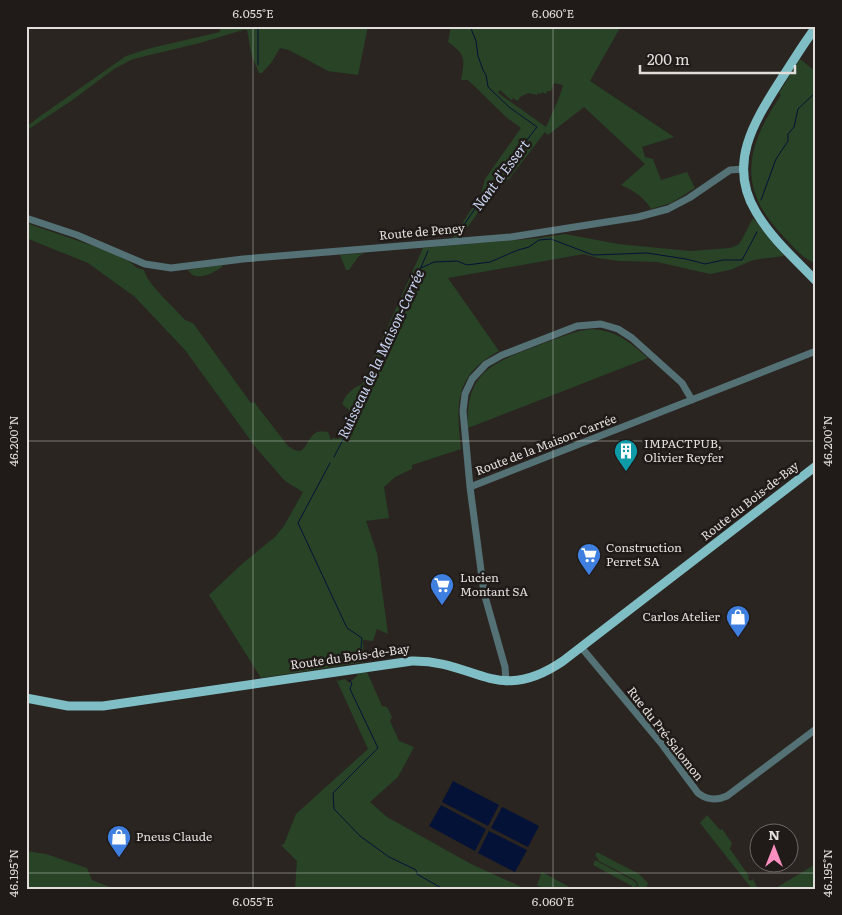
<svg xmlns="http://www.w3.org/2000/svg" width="842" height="915" font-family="Literata,serif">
  <rect width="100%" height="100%" fill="#2a2521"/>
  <!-- green -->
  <path fill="#284326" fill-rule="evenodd" d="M 219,26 L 368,26 L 358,75 L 328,71 L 289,50 L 280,48 L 271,63 L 262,73 L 259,73 L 252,57 L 247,30 L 243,30 L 200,43 L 133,59 L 114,69 L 71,101 L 26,131 L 26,127 L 39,117 L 126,56 L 151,48 L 220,32 Z
    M 451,26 L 621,26 L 590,81 L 674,137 L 642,147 L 645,157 L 653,159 L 661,180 L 687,172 L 695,188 L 671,203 L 651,209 C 645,198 633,190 621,185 L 645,164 L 584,107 L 548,135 L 545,132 L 509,179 L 496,188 L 459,239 L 453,238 L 481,194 L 485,179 L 521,128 L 506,117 L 468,80 L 461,80 C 465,59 466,55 448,42 ZM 554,83 L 563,85 L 559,98 L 546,127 L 498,93 L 500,90 L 511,100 L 513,98 L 518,101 L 520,97 L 528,93 L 537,95 L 538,93 L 541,94 L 542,92 L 546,94 L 547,91 L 551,91 Z
    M 800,59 L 816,72 L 816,263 C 803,260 793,246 784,237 C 736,188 746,147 781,95 L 779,93 Z
    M 753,218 L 784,256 L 753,260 L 730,270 L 710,274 L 657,262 L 619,261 L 598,258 L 584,254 L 448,278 L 499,351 C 454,375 456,405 461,449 L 412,465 L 412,469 L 395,477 L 384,487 L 389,518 L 366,521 L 377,553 L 388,634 L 377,629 L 373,641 L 363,640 L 364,662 L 261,678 L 209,595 L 243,563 L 275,537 L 284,526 L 303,492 L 285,481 L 257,449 L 185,350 L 135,297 L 88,263 L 26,238 L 26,223 L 105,250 L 130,262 L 137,268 L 144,270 C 147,284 175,308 185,320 L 193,323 L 251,403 L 254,402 L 288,446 C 312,464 302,425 328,432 L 331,440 L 333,438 L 338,439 L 352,419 L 349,410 L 342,404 C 346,394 351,389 362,384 L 423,248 L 539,238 L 565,234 L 618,244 L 690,251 L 730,248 L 738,245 L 741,241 Z
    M 364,253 L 358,257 L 349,270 L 346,270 L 340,255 Z
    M 222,265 L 222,267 C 212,273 204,279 192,275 L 188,270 Z
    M 592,329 C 618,331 629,342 648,358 L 468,428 C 465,372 492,363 537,346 C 556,339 573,331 592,329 Z
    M 367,672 L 382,706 L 387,707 L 392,717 L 390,721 L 399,741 L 414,747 L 398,777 L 370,802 L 387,817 L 471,864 L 526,889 L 295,889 L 297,861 L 281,845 L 284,844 L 296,814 L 368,749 L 336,679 L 338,681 L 345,679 L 349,683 L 358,675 L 356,674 Z
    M 707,815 L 720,830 L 722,829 L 732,843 L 730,849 L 749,876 L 748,878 L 750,881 L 753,879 L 758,889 L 752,889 L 700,823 Z
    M 26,851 L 46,854 L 87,868 L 92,880 L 115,889 L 26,889 Z
    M 597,852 L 639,874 L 648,883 L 646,889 L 638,889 L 638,884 L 635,880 L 599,861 L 595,855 Z
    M 595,860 L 634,881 L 637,884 L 636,889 L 632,889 L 632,886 L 593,865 Z
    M 816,863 L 816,889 L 774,889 L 811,867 Z
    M 542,872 L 573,889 L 541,889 L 541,887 L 537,885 Z"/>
  <!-- water -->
  <path fill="#051237" d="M 453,781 L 499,805 L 488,826 L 442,802 Z
    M 441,805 L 486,829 L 475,851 L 429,826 Z
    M 502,807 L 539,826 L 528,847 L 491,828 Z
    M 489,831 L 527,850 L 515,872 L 478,853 Z"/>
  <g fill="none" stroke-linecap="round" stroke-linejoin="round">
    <!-- stream -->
    <path stroke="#051237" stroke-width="1" d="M 258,65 L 258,26
      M 761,200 L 776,159 L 788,141 L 788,134 L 794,127 L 798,109 L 816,92
      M 461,229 L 488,190 L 537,127 L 509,107 L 488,87 L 486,75 L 483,70 L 478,56 L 476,41 L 470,26
      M 421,268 L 434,262 L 457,261 L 467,265 L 490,262 L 518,250 L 529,247 L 539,240 L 551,239 L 593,255 L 647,253 L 686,259 L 705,264 L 723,260 L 742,260 L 757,232
      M 334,457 L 363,401 L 428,251
      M 330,463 L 298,523 L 347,628 L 362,638 L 360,658
      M 349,680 L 352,683 L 350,689 L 378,748 L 333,793 L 334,809 L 360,836 L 389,857 L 416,870 L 417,874 L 443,889"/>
    <!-- minor -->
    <path stroke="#547175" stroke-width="7" d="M 26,218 L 77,235 L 145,264 L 171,268 L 243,259 L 511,237 L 638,217 L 668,209 L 689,198 L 730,170 L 744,169
      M 470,487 L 816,351
      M 581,647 L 661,743 L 698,793 C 707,800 716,801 727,796 L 816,729
      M 506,682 L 505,667 L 484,593 L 470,487 L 463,411 L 465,394 L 472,379 L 486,364 L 502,355 L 577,326 L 601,324 L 618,329 L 632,338 L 682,383 L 692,400"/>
    <!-- major -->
    <path stroke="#80bec5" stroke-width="9" d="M 816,27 C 803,44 792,63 780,81 C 754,122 727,164 756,212 C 771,238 795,259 816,281
      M 26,698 L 68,706 L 103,706 L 412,661 C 476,660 497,706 563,661 L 816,466"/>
  </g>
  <!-- ticks -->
  <path fill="none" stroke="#e1dddb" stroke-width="1" stroke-opacity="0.45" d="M 253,26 L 253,889M 553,26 L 553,889M 26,441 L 816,441M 26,873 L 816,873"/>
  <!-- icons -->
  <defs>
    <g id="building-pin" transform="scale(1.25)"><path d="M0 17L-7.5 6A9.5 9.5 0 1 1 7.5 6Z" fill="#0f9aa8" stroke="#201b18"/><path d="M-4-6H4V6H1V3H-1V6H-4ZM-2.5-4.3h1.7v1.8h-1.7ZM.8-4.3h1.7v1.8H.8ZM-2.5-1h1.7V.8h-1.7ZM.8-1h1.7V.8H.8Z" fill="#fff"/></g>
    <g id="supermarket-pin" transform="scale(1.25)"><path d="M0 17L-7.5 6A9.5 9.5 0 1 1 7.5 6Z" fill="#3f7fe0" stroke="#201b18"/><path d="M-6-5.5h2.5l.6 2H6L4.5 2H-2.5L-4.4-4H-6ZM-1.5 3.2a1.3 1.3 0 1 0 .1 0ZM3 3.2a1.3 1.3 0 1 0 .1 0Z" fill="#fff"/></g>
    <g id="shop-pin" transform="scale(1.25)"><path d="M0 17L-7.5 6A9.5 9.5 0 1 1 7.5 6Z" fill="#3f7fe0" stroke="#201b18"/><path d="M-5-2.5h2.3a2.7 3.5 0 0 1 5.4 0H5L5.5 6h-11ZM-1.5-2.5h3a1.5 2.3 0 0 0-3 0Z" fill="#fff"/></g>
  </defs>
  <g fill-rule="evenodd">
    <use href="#building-pin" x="626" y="451"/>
    <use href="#supermarket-pin" x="589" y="555"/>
    <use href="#supermarket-pin" x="442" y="585"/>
    <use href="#shop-pin" x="738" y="617"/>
    <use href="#shop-pin" x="119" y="837"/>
  </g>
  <g text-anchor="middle" stroke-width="5" stroke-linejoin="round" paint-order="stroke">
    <!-- street labels -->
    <g font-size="12" fill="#e1dddb" stroke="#201b18">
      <text transform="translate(422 232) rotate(-5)" y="4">Route de Peney</text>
      <text transform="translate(546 445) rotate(-21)" y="4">Route de la Maison-Carrée</text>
      <text transform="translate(750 501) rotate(-38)" y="4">Route du Bois-de-Bay</text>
      <text transform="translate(350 657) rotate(-8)" y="4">Route du Bois-de-Bay</text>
      <text transform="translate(665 734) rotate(52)" y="4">Rue du Pré-Salomon</text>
    </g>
    <!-- poi labels -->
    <g font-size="12" fill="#e1dddb" stroke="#201b18" text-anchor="start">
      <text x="644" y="448">IMPACTPUB,<tspan x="644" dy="14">Olivier Reyfer</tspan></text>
      <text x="606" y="552">Construction<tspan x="606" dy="14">Perret SA</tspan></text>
      <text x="460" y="582">Lucien<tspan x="460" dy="14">Montant SA</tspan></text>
      <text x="720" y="621" text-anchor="end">Carlos Atelier</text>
      <text x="136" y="841">Pneus Claude</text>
    </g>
    <!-- water labels -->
    <g font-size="14" font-style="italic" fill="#c9d7f4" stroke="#201b18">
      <text transform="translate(501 175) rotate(-53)" y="5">Nant d'Essert</text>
      <text transform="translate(381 354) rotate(-65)" y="5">Ruisseau de la Maison-Carrée</text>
    </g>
  </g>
  <!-- border -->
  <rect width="842" height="915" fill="none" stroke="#201b18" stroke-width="55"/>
  <!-- north arrow -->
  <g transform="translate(774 848)"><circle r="24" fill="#201b18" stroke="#6d6966"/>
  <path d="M0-4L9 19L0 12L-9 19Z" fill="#fd8ec0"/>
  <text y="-8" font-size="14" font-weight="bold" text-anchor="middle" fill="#e1dddb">N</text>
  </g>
  <!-- scale -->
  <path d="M640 65v8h155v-8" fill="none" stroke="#e1dddb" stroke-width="2.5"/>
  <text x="647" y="65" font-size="15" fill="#e1dddb" stroke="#201b18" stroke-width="4" paint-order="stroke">200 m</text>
  <rect x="28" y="28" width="786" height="860" fill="none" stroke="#e1dddb" stroke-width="2"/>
  <g font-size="12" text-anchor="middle" fill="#e1dddb">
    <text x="253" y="18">6.055°E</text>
    <text x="553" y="18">6.060°E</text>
    <text transform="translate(14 441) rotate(-90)" y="4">46.200°N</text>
    <text transform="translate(828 441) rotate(-90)" y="4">46.200°N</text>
    <text transform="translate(14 873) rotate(-90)" y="4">46.195°N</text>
    <text transform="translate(828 873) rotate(-90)" y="4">46.195°N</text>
    <text x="253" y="906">6.055°E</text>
    <text x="553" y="906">6.060°E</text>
  </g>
</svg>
